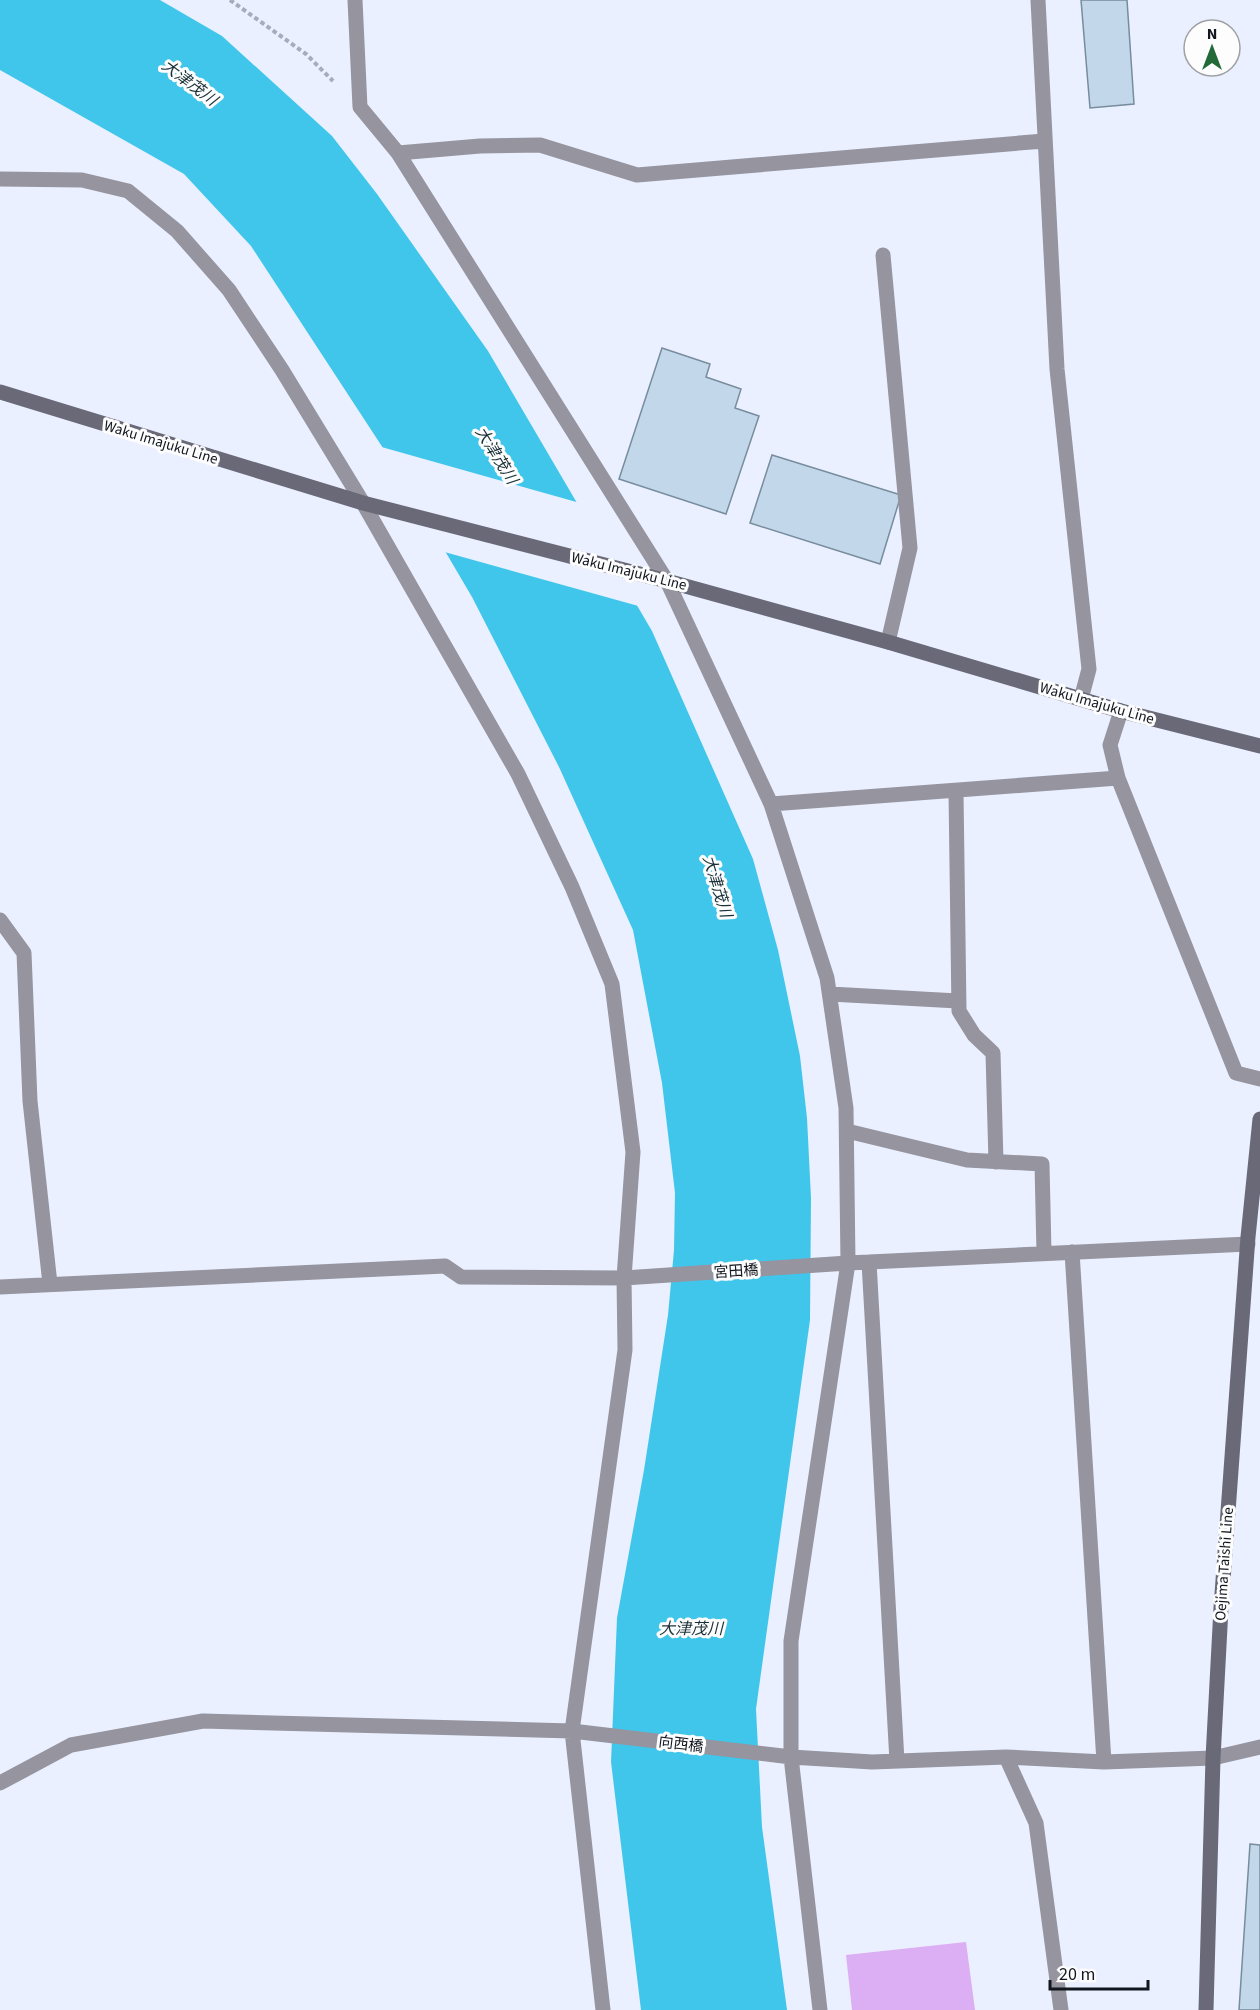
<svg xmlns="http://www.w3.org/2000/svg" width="1260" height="2010" font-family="'Source Sans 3','Noto Sans JP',sans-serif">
  <rect width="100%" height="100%" fill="#eaf0ff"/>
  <!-- green -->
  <path fill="#dcaef4" d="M 966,1942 L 975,2010 L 852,2010 L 846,1955 Z"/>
  <!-- water -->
  <path fill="#40c6eb" d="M 0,0 L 160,0 L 222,36 L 332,136 L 377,194 L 488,351 L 652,631 L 753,859 L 778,950 L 800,1056 L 807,1118 L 811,1198 L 810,1320 L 756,1709 L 762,1827 L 787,2010 L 641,2010 L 611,1762 L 617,1618 L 644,1470 L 668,1315 L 674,1250 L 675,1193 L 662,1083 L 633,930 L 559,767 L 472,597 L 398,471 L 251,246 L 184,174 L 0,70 Z"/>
  <!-- pier -->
  <path fill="#eaf0ff" d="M 378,446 L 580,503 L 642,607 L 441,551 Z"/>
  <!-- building -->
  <path fill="#c2d8ea" stroke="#778c9d" stroke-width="1.5" d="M 1081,0 L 1127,0 L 1134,104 L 1090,108 Z
    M 662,348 L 710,364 L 706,377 L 741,389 L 735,408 L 759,416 L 726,514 L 619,479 Z
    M 772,455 L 901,495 L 880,564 L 750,523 Z
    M 1250,1844 L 1260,1845 L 1260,2010 L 1239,2010 Z"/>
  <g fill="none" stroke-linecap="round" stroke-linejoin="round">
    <!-- path -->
    <path stroke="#a6acb8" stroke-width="4" stroke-dasharray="4.5 3" stroke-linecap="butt" d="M 230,0 L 306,54 L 333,81"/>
    <!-- lane -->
    <path stroke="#95949f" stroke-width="15" d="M 883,255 L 910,548 L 888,642"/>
    <!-- street -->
    <path stroke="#95949f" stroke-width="15" d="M 355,0 L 360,107 L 398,153 L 667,581 L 771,804 L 827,978 L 846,1108 L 848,1263 L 791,1641 L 791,1757 L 820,2010
      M 1038,0 L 1057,369 L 1089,669 L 1081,699
      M 398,153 L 480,146 L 540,145 L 637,175 L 1044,141
      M 0,179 L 82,180 L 128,191 L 177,231 L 229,290 L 282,370 L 363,503 L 518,774 L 572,887 L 612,984 L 633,1152 L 624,1278 L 625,1350 L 572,1731 L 603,2010
      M 1121,711 L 1110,745 L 1118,778 L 1236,1073 L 1260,1079
      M 956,792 L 959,1011 L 974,1035 L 993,1053 L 996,1162
      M 771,804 L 1118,778
      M 0,920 L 24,953 L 30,1101 L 50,1284
      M 830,994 L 958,1001
      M 847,1131 L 967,1160 L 1042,1164 L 1044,1253
      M 1072,1252 L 1104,1762
      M 869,1262 L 897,1761
      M 0,1287 L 445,1266 L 461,1277 L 624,1278 L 848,1263 L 1248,1244
      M 1006,1757 L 1036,1823 L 1061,2010
      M 0,1783 L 71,1745 L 203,1721 L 572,1731 L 791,1757 L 872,1762 L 1006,1757 L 1104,1762 L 1213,1758 L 1260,1747"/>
    <!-- secondary -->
    <path stroke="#6a6978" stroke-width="15" d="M 0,392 L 363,503 L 667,581 L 888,642 L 1121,711 L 1260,746
      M 1206,2010 L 1213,1758 L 1221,1608 L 1248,1237 L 1260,1119"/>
  </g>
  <g text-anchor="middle" stroke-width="6" stroke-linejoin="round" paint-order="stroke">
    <!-- street labels -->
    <g font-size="15" fill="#12161e" stroke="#fdfdfd">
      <text transform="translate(161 442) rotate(17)" y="5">Waku Imajuku Line</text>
      <text transform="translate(629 571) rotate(14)" y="5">Waku Imajuku Line</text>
      <text transform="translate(1097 703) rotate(16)" y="5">Waku Imajuku Line</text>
      <text transform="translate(736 1271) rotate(-4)" y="5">宮田橋</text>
      <text transform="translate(1224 1564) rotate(-86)" y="5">Oejima Taishi Line</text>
      <text transform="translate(681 1744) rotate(7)" y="5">向西橋</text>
    </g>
    <!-- water labels -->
    <g font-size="16" font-style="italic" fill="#1a3038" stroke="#fdfdfd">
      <text transform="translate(190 82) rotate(37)" y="6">大津茂川</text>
      <text transform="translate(497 455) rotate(58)" y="6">大津茂川</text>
      <text transform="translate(718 886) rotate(73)" y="6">大津茂川</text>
      <text x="691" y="1634">大津茂川</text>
    </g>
  </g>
  <!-- north arrow -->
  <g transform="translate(1212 48)"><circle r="28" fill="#fdfdfd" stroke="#9fa1a4" stroke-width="1.5"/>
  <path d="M0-4.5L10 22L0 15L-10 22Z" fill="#226b38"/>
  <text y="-9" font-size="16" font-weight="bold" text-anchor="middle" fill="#12161e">N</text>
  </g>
  <!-- scale -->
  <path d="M1050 1980v9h98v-9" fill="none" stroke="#12161e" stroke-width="3"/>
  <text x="1059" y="1980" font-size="18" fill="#12161e" stroke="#fdfdfd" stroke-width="4.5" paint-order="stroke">20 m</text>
</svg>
